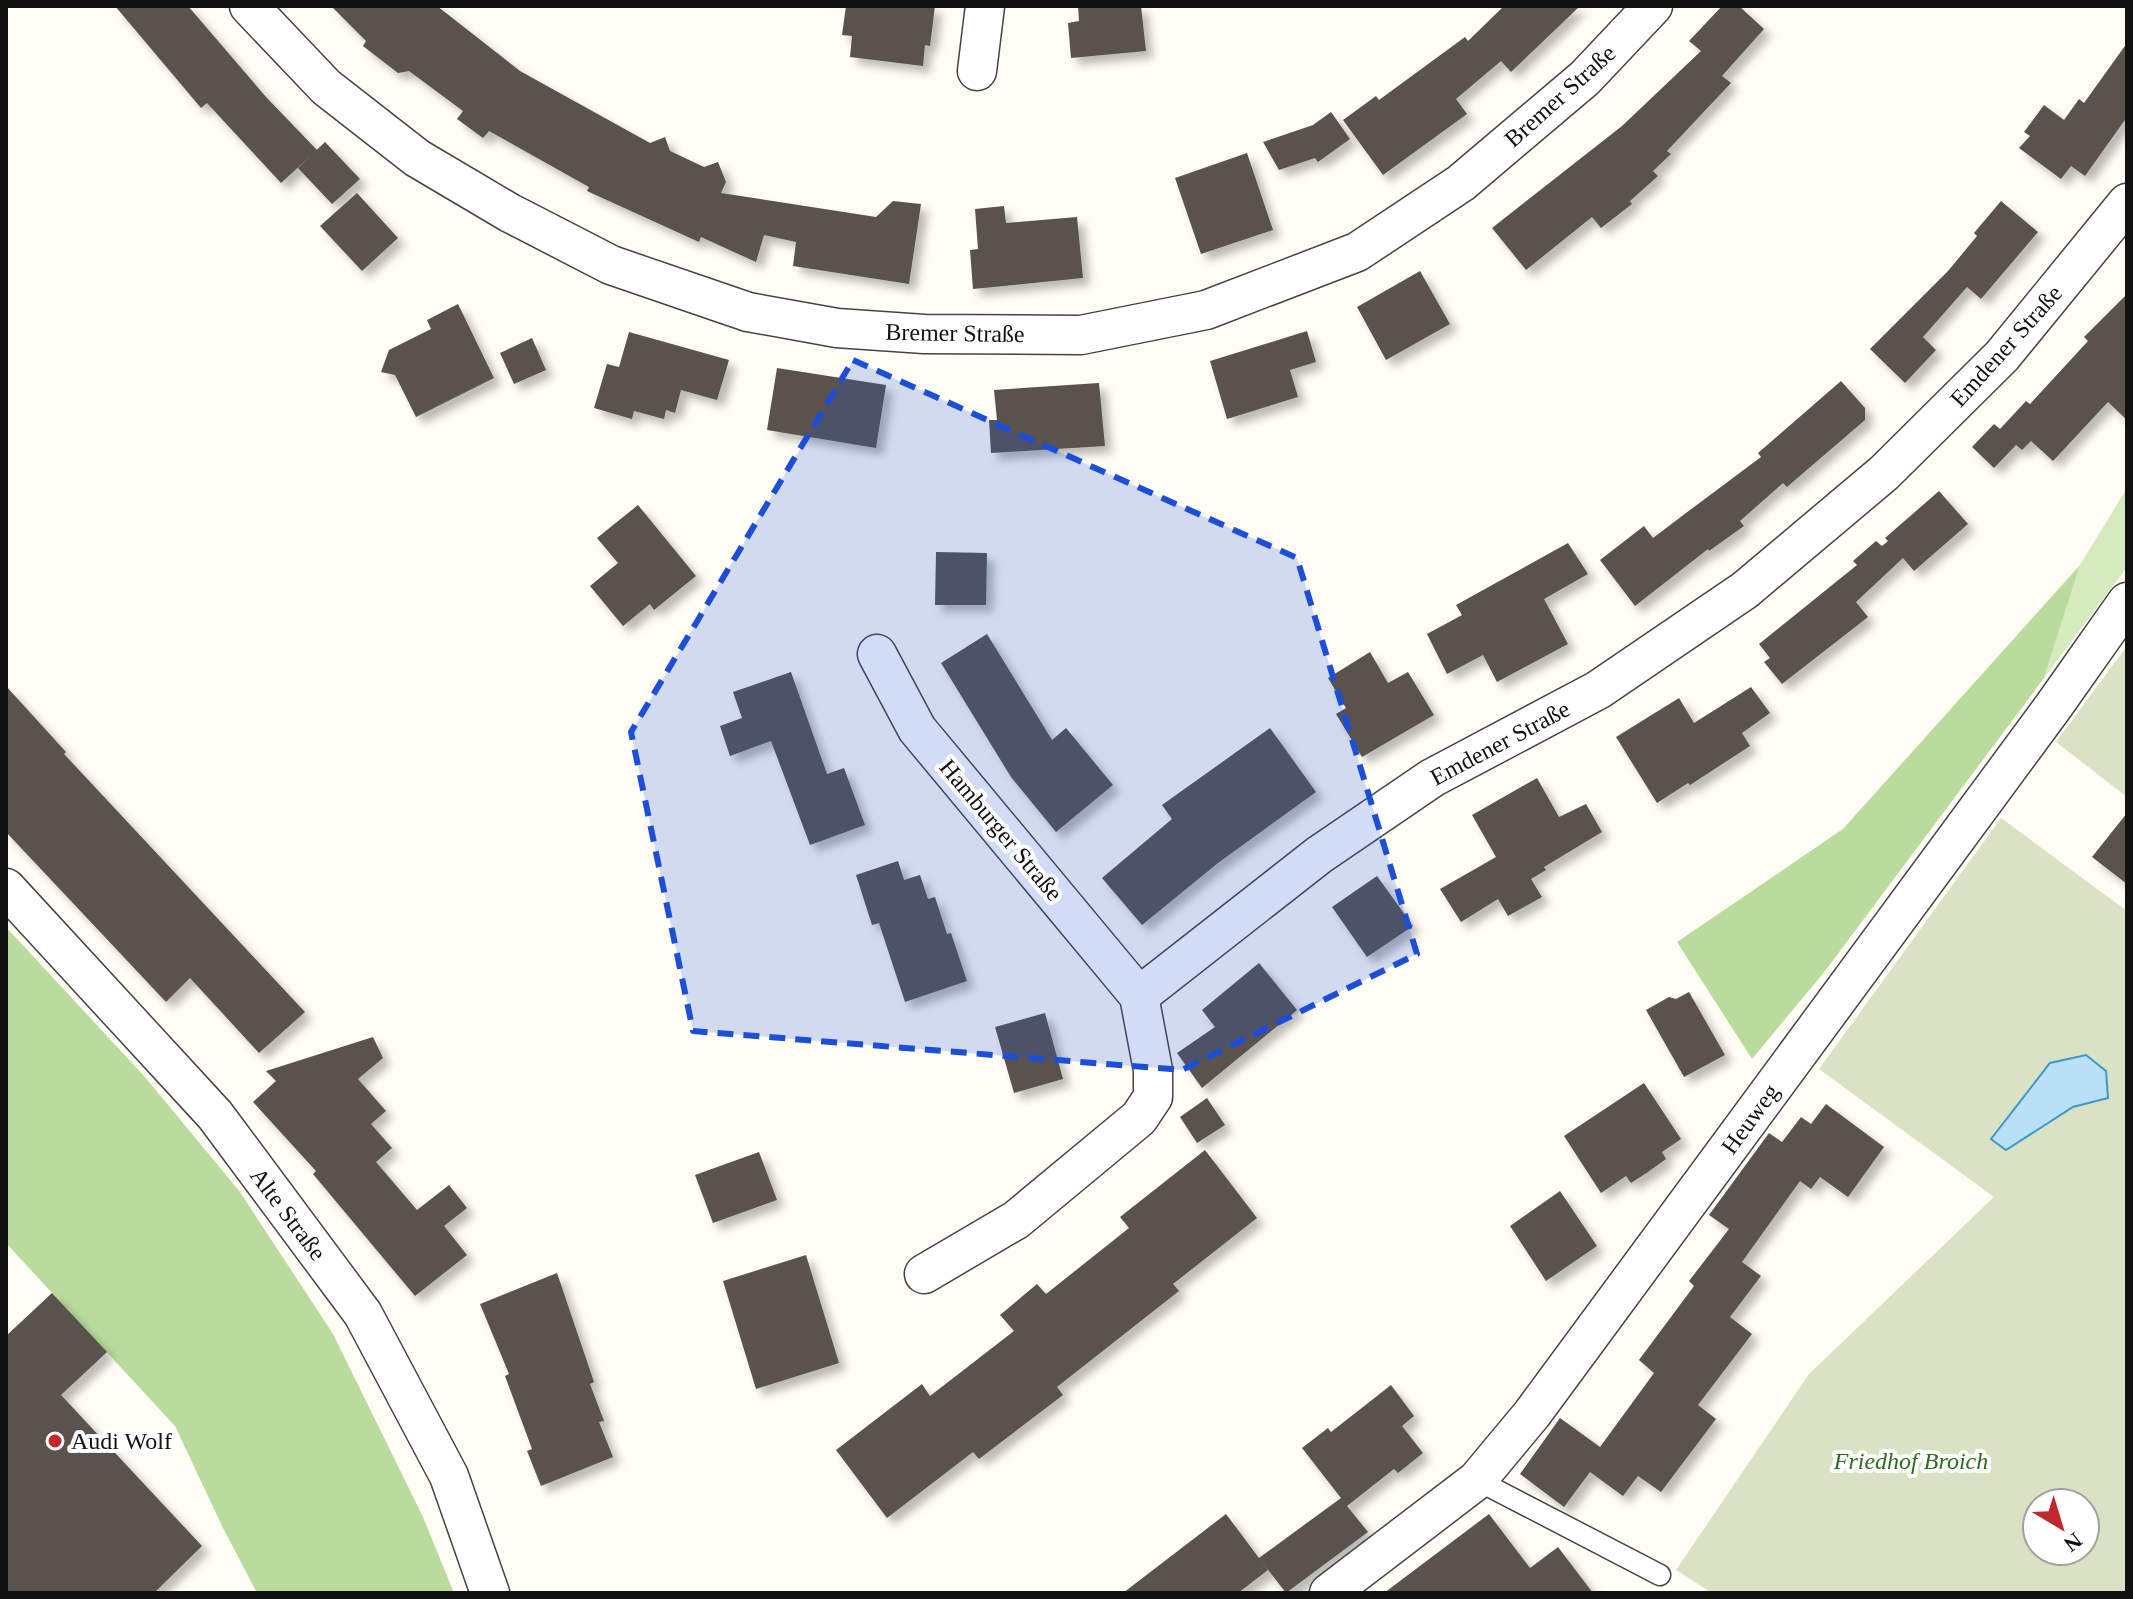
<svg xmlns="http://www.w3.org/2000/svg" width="2133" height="1599" font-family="'Times New Roman',serif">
  <defs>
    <filter id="shadow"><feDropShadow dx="7" dy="7" stdDeviation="4" flood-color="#0004"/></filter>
  </defs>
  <rect width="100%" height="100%" fill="#fffdf5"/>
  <!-- green -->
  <path fill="#d5ebbd" d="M 2127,488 L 2127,567 L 2044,678 L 2080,565 Z"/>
  <!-- forest -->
  <path fill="#b9dc9c" d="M 2080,565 L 2044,678 L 1825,971 L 1752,1059 L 1677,942 L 1843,829 Z
    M 6,927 L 145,1077 L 240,1192 L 333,1334 L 423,1517 L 454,1593 L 257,1593 L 223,1528 L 175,1426 L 6,1243 Z"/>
  <!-- cemetery -->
  <path fill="#d9e3c4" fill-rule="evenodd" d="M 2127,646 L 2127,797 L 2056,742 Z
    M 2001,818 L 2127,911 L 2127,1593 L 1712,1593 L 1676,1570 L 1809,1374 L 1994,1197 L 1819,1069 ZM 2037,1503 L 2085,1503 L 2085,1551 L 2037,1551 Z"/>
  <!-- water -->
  <path fill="#b9e0f7" stroke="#3f96cf" stroke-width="2" d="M 2086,1055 L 2106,1071 L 2108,1098 L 2073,1107 L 2006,1150 L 1991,1139 L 2050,1063 Z"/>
  <!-- building -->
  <path fill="#5a524d" filter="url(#shadow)" d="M 115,6 L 188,6 L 266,97 L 317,150 L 281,183 L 207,103 L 201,108 Z
    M 331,6 L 437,6 L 520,71 L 650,143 L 665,137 L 670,151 L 704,167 L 718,162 L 726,182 L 721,193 L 876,217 L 893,201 L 921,204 L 909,284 L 793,266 L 796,242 L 764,235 L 756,262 L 701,237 L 699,242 L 587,191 L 589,187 L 489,131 L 483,138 L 457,119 L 463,111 L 409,71 L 398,73 L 363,46 L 366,41 Z
    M 846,6 L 935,6 L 930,46 L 925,45 L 923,66 L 850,57 L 852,36 L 842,35 Z
    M 1078,6 L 1141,6 L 1146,51 L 1071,58 L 1068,23 L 1079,21 Z
    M 1504,6 L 1580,6 L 1511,72 L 1501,61 L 1456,99 L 1467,114 L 1383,175 L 1343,120 L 1376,96 L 1379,100 L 1465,37 L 1468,41 Z
    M 1722,6 L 1739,6 L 1764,29 L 1722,76 L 1731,83 L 1667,151 L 1671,154 L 1653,171 L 1658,176 L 1630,201 L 1632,204 L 1601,228 L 1592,217 L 1526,270 L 1492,228 L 1622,126 L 1701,51 L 1689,41 Z
    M 2127,43 L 2127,117 L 2085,176 L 2071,166 L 2061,179 L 2019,148 L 2030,136 L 2024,132 L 2044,105 L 2064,120 L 2079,99 L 2084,103 Z
    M 1331,112 L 1350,139 L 1318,162 L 1315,158 L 1279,170 L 1263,142 L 1313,125 Z
    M 325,142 L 360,179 L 332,204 L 298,168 Z
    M 1247,153 L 1273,230 L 1201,254 L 1175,178 Z
    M 357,193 L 398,238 L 362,271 L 320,226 Z
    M 2001,201 L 2038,232 L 1981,299 L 1967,287 L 1923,337 L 1936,350 L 1905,383 L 1870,349 L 1948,271 L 1977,236 L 1974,233 Z
    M 1004,206 L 1006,223 L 1077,217 L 1083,278 L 973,289 L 970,250 L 978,249 L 975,209 Z
    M 1420,271 L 1450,324 L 1386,360 L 1357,307 Z
    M 2127,294 L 2127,420 L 2108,402 L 2053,461 L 2031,441 L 2022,450 L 2016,445 L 1994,468 L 1972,447 L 1994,424 L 2000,429 L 2026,401 L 2030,404 L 2088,341 L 2084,337 Z
    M 458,304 L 494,378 L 416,417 L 395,375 L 381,372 L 389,350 L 431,329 L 427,320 Z
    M 1307,331 L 1316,362 L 1290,370 L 1298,397 L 1227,419 L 1210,361 Z
    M 629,332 L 729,360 L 717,400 L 681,390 L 675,413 L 666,410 L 664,419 L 634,411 L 632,419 L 594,408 L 607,364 L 619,367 Z
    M 532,338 L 546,370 L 514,384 L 500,353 Z
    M 777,368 L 886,385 L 876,448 L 767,430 Z
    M 1841,381 L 1865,408 L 1865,420 L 1787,487 L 1783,483 L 1740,521 L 1744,526 L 1709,551 L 1708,549 L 1635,606 L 1600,560 L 1644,526 L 1653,538 L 1682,516 L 1761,457 L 1758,453 Z
    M 1099,383 L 1105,446 L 991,453 L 989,420 L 997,420 L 994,390 Z
    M 1939,491 L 1968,524 L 1914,571 L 1903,558 L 1856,602 L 1868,617 L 1782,684 L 1764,662 L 1770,658 L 1759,644 L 1857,565 L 1853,561 L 1876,541 L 1882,546 L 1888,541 L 1885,538 Z
    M 638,505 L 696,576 L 654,610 L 650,604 L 623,626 L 590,586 L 618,563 L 597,538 Z
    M 1568,543 L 1588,574 L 1544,599 L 1568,644 L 1497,682 L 1483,655 L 1447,674 L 1427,634 L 1462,615 L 1456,605 Z
    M 936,552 L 987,553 L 986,605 L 935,605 Z
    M 987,634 L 1052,740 L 1066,728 L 1113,785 L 1056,832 L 1011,777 L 941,663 Z
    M 1370,652 L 1388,683 L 1408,672 L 1434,715 L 1362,757 L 1336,714 L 1346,708 L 1328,678 Z
    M 791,672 L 827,774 L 844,768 L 865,825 L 810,845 L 771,741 L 730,756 L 720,726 L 742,718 L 733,692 Z
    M 6,686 L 66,752 L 64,754 L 305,1012 L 259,1053 L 190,978 L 166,1002 L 6,832 Z
    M 1751,687 L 1770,713 L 1742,733 L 1750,746 L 1690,785 L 1688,783 L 1657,803 L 1616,737 L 1679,698 L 1694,723 Z
    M 1270,728 L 1316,792 L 1218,863 L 1142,925 L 1102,878 L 1172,819 L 1162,805 Z
    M 1537,778 L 1559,817 L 1586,804 L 1602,832 L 1544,867 L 1546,870 L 1531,879 L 1542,897 L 1508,916 L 1498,899 L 1461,922 L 1440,889 L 1496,857 L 1472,815 Z
    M 2127,813 L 2127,884 L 2092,857 Z
    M 898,861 L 904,880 L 920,875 L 928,899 L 935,897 L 947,934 L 951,933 L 967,981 L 905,1002 L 879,923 L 872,925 L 856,875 Z
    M 1377,876 L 1413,926 L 1367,957 L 1332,907 Z
    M 1259,963 L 1297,1010 L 1202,1088 L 1177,1053 L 1215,1027 L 1202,1010 Z
    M 1689,992 L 1725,1055 L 1684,1077 L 1646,1010 L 1669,997 L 1676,999 Z
    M 1045,1013 L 1063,1079 L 1014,1093 L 995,1027 Z
    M 373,1037 L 383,1058 L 358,1079 L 386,1111 L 371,1124 L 392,1148 L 376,1162 L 417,1210 L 449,1185 L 467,1208 L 444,1226 L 467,1255 L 415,1296 L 313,1174 L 316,1171 L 253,1102 L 276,1081 L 266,1071 Z
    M 1644,1083 L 1681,1139 L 1662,1152 L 1666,1159 L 1648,1172 L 1631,1183 L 1626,1176 L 1601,1193 L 1564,1136 Z
    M 1207,1098 L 1225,1125 L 1197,1143 L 1180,1117 Z
    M 1826,1104 L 1884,1147 L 1848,1197 L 1820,1177 L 1811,1189 L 1800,1181 L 1742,1262 L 1761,1276 L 1730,1317 L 1752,1334 L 1698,1405 L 1716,1419 L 1661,1492 L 1638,1476 L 1623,1496 L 1590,1472 L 1564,1507 L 1520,1474 L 1560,1418 L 1600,1447 L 1654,1373 L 1639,1360 L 1694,1286 L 1689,1281 L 1729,1229 L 1709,1215 L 1769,1133 L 1782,1142 L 1801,1117 L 1811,1124 Z
    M 1205,1150 L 1257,1218 L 1173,1284 L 1179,1291 L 1057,1387 L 1063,1395 L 979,1459 L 973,1452 L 887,1518 L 836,1450 L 922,1384 L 930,1396 L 1014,1331 L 1000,1315 L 1037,1284 L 1046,1294 L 1129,1228 L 1120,1217 Z
    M 759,1152 L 777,1200 L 713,1223 L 695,1175 Z
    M 1560,1191 L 1597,1246 L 1546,1281 L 1510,1226 Z
    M 806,1255 L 839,1363 L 756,1389 L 723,1281 Z
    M 557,1273 L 594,1382 L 590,1384 L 604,1421 L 599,1422 L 613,1457 L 541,1486 L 527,1451 L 532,1449 L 505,1376 L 509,1374 L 480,1304 Z
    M 52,1293 L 107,1352 L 61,1395 L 202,1546 L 154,1593 L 6,1593 L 6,1336 Z
    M 1391,1385 L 1414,1416 L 1402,1426 L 1423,1453 L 1398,1473 L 1394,1469 L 1347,1506 L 1368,1532 L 1286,1593 L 1259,1558 L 1341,1498 L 1302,1448 L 1328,1428 L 1331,1432 Z
    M 1226,1514 L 1268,1570 L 1238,1593 L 1123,1593 Z
    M 1489,1514 L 1530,1568 L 1558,1547 L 1593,1593 L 1384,1593 Z"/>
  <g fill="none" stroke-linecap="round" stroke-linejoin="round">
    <!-- lane casing -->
    <g stroke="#444" stroke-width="23">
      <path id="lane" d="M 1477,1480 L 1660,1575"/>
    </g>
    <!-- street casing -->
    <g stroke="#444" stroke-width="41">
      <path id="street" d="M 249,6 L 326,87 L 417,158 L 510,213 L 611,265 L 748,312 L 837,328 L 924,334 L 1081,335 L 1206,310 L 1357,252 L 1461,183 L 1585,78 L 1653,6
        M 977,71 L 985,6
        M 877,654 L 917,729 L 1139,996 L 1153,1070 L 1153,1097 L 1139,1118 L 1016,1220 L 924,1274
        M 6,888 L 215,1115 L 363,1314 L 449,1476 L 490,1593
        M 1139,996 L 1319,855 L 1432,778 L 1598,690 L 1745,590 L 1884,473 L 2002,356 L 2127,203
        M 1329,1593 L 1477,1480 L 1532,1414 L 2053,707 L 2127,602"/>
    </g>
    <!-- lane -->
    <use href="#lane" stroke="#fff" stroke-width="20"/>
    <!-- street -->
    <use href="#street" stroke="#fff" stroke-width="38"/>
  </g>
  <!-- marked area -->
  <path fill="#1d4ed8" fill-opacity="0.2" stroke="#1d4ed8" stroke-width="6" stroke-dasharray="16 10" stroke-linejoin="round" d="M 853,360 L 1297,558 L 1417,954 L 1182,1070 L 693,1031 L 631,732 Z"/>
  <!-- markers -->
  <circle fill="#c4262e" stroke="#fff" stroke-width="3" cx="55" cy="1441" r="8"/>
  <g text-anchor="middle" stroke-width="8" stroke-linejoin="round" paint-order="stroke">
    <!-- street labels -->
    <g font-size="24" fill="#111" stroke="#fff">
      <text transform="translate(1560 96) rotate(-42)" y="8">Bremer Straße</text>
      <text transform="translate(955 333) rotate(1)" y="8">Bremer Straße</text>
      <text transform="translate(2006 346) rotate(-48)" y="8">Emdener Straße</text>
      <text transform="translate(1500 743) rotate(-28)" y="8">Emdener Straße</text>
      <text transform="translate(1001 830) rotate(50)" y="8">Hamburger Straße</text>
      <text transform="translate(1750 1119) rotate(-54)" y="8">Heuweg</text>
      <text transform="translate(288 1214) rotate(53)" y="8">Alte Straße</text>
    </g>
    <!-- poi labels -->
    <g font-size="24" fill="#111" stroke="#fff" text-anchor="start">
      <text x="71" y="1449">Audi Wolf</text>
    </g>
    <!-- park labels -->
    <g font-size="24" font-style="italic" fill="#2f6b1f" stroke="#fff">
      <text x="1911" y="1469">Friedhof Broich</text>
    </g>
  </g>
  <!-- border -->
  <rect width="2133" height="1599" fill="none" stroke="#111111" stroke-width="16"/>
  <!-- north arrow -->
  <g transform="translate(2061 1527) rotate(142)"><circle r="38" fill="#ffffff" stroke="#a0a0a0" stroke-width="2"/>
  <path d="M0-6L14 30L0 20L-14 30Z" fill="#c4262e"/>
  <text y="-12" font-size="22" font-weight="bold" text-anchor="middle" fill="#111111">N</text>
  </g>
</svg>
